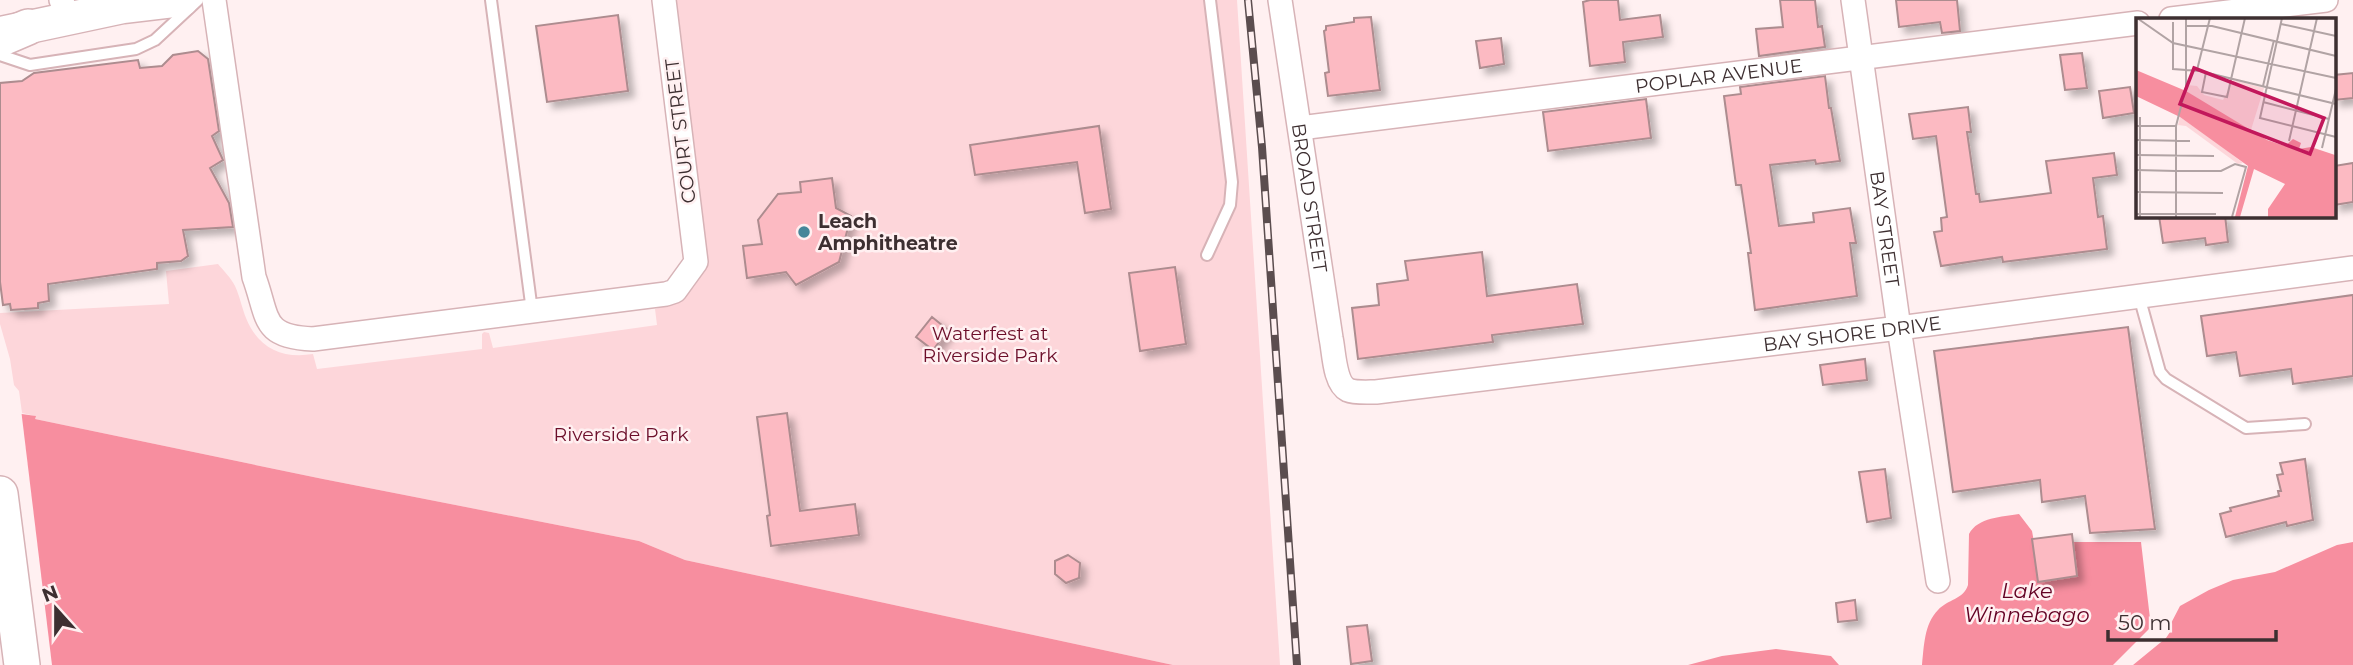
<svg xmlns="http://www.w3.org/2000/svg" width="2353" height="665" font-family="Montserrat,sans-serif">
  <defs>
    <filter id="shadow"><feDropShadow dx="6" dy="6" stdDeviation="3.5" flood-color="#0004"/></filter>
  </defs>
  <rect width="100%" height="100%" fill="#fff0f1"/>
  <!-- green -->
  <path fill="#fdd6da" d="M 670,0 L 1237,0 L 1280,665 L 1173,665 L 685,560 L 639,541 L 323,479 L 35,419 L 35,416 L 22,413 L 19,391 L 14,385 L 10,359 L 0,324 L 0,313 L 169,304 L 166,271 L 218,264 C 224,271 231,278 235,286 C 240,297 242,308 246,318 C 258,348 282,359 313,354 L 317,369 L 482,349 L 482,334 L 484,332 L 489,333 L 493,348 L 657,325 L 655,309 C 681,303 693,294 703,270 Z"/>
  <!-- water -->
  <path fill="#f78e9f" d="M 0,411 L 36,416 L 35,419 L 323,479 L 639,541 L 685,560 L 1173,665 L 0,665 Z
    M 2019,514 L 2032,531 L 2034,542 L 2141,542 L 2151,627 L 2113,665 L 1922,665 C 1924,647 1924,624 1938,610 C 1948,599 1963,600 1968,585 L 1969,534 C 1978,517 2002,517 2019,514 Z
    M 2353,542 L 2353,665 L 2133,665 L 2166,638 L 2170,632 L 2167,631 L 2180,606 L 2209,590 L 2233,580 L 2275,572 L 2337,545 Z
    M 1776,649 L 1831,656 L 1839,665 L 1688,665 L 1722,656 Z"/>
  <!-- pier -->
  <path fill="#fff0f1" d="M 0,407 L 21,409 L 52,665 L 0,665 Z"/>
  <!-- building -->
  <path fill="#fcbac2" stroke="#ad8c8f" stroke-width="2" filter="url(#shadow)" d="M 1590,0 L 1618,0 L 1620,20 L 1660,15 L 1663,37 L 1623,42 L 1625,62 L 1590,66 L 1583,2 Z
    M 1780,0 L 1815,0 L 1818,27 L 1822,26 L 1825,47 L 1759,56 L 1756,29 L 1783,27 Z
    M 1896,0 L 1957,0 L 1960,31 L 1942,33 L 1940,22 L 1899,27 Z
    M 618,15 L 628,91 L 547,102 L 536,26 Z
    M 1371,17 L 1380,90 L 1328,96 L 1325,73 L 1329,72 L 1324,31 L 1326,30 L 1326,26 L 1354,22 L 1354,18 Z
    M 1501,38 L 1504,64 L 1480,68 L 1476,41 Z
    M 198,51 L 208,59 L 219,131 L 212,136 L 223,160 L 210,168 L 229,203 L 233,227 L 183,230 L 188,256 L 181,261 L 157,263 L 157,269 L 48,284 L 49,301 L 38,303 L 38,308 L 11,310 L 10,304 L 3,305 L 0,282 L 0,83 L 22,81 L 34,73 L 138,60 L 140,68 L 162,66 L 173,55 Z
    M 2082,53 L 2087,88 L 2065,90 L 2060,55 Z
    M 2353,73 L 2353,98 L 2334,100 L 2334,75 Z
    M 1825,76 L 1829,108 L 1831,108 L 1840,161 L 1816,164 L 1815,160 L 1770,165 L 1779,226 L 1814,222 L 1813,213 L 1850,208 L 1856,243 L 1850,243 L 1857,296 L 1755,310 L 1748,253 L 1751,253 L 1741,185 L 1736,185 L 1724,96 L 1741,94 L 1740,87 Z
    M 2130,87 L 2134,113 L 2103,118 L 2099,91 Z
    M 1646,99 L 1651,138 L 1548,151 L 1543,112 Z
    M 1968,107 L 1971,132 L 1967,132 L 1976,194 L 1979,194 L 1980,202 L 2051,193 L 2046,161 L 2114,153 L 2117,175 L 2093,178 L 2098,217 L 2103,216 L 2107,249 L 2003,262 L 2002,257 L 1941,266 L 1934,232 L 1942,231 L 1941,218 L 1947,217 L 1936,136 L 1913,139 L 1909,114 Z
    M 1099,126 L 1111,209 L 1085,213 L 1077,162 L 975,175 L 970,145 Z
    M 2353,163 L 2353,202 L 2334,205 L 2334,166 Z
    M 832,178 L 836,208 L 851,216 L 839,262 L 796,285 L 786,272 L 747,278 L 743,246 L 762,244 L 758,220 L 778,194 L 801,192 L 800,182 Z
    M 2169,215 L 2225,215 L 2228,242 L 2206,245 L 2205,238 L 2163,243 L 2159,216 Z
    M 1482,252 L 1487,296 L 1577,284 L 1583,324 L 1492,335 L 1493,342 L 1358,359 L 1352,308 L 1379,305 L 1377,284 L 1408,280 L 1405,261 Z
    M 1175,267 L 1186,344 L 1140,351 L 1129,273 Z
    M 2353,295 L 2353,376 L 2293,384 L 2291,369 L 2240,376 L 2236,352 L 2207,356 L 2201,316 Z
    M 932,317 L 948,330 L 933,350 L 916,337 Z
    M 2128,327 L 2155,529 L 2090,533 L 2085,496 L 2042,502 L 2040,480 L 1953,492 L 1934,351 Z
    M 1865,359 L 1867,380 L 1823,385 L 1820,365 Z
    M 787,413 L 800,511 L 855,504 L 859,535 L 771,546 L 767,516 L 770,515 L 757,417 Z
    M 2305,459 L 2313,520 L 2287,526 L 2286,522 L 2226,537 L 2220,514 L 2231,511 L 2230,508 L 2279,496 L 2278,491 L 2281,491 L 2277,475 L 2283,474 L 2280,463 Z
    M 1885,469 L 1891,518 L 1867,522 L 1859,472 Z
    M 2072,534 L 2077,576 L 2038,582 L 2032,539 Z
    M 1068,555 L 1080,563 L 1079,578 L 1066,583 L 1055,574 L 1055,561 Z
    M 1855,600 L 1857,620 L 1838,622 L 1836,603 Z
    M 1367,625 L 1372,661 L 1351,664 L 1347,627 Z"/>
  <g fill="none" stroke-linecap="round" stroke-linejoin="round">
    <!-- lane casing -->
    <g stroke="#d7b3b7" stroke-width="14">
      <path id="lane" d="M 491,0 L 532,311
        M 0,55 L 30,65 L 136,49 L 155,40 L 198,0
        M 1207,255 L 1230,205 L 1232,182 L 1210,0
        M 2139,296 L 2160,372 L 2166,379 L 2246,428 L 2305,424"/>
    </g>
    <!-- street casing -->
    <g stroke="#d7b3b7" stroke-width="26">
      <g id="street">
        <path d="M 61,0 L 70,19"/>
        <path d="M 214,0 L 254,277 C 269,318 261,337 313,339 L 666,294 L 675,291 L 696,262 L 664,0"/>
        <path id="s1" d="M 1280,0 L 1331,338 C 1334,351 1334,383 1348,390 C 1355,393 1367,392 1376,392 L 1899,328 L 2353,268"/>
        <path id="s2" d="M 1853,0 L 1899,328 L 1938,581"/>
        <path d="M 2171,19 L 2326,0"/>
        <path id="s3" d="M 1300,128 L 2138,23"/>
      </g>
    </g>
    <!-- secondary casing -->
    <g stroke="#d7b3b7" stroke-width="35">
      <path id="secondary" d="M 1,33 L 123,7 L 182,0"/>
    </g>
    <!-- primary casing -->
    <g stroke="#d7b3b7" stroke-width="38">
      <path id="primary" d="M 0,39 L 28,27
        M 0,494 L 22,665"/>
    </g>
    <!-- lane -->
    <use href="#lane" stroke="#fff" stroke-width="10"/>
    <!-- street -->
    <use href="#street" stroke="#fff" stroke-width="23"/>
    <!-- secondary -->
    <use href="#secondary" stroke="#fff" stroke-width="32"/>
    <!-- primary -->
    <use href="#primary" stroke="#fff" stroke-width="35"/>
    <!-- rail casing -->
    <g stroke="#5b4d4f" stroke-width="8">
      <path id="rail" d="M 1248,0 L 1262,147 L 1297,665"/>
    </g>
    <!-- rail -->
    <use href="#rail" stroke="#fff0f1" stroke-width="5" stroke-dasharray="16" stroke-linecap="butt"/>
  </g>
  <!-- markers -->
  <circle fill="#468699" stroke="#fff0f1" stroke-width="2.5" cx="804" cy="232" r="7"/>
  <g text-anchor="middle" stroke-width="5" stroke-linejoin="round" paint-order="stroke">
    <!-- street labels -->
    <g font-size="19" fill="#3d2f31" stroke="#fff0f1">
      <text dy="7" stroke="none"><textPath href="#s3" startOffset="422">POPLAR AVENUE</textPath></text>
      <text transform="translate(680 131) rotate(-97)" y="7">COURT STREET</text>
      <text dy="7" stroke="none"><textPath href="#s1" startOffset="200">BROAD STREET</textPath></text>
      <text dy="7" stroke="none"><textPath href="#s2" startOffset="231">BAY STREET</textPath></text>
      <text dy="7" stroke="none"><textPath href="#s1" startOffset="906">BAY SHORE DRIVE</textPath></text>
    </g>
    <!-- poi labels -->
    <g font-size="19" font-weight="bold" fill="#3d2f31" stroke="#fff0f1" text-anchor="start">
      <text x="818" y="228">Leach<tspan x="818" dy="22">Amphitheatre</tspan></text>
    </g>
    <!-- park labels -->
    <g font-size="19" fill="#6c0e2a" stroke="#fff0f1">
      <text x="990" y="340">Waterfest at<tspan x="990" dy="22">Riverside Park</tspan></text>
      <text x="621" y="441">Riverside Park</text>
    </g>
    <!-- water labels -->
    <g font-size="21" font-style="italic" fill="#630123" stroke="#fff0f1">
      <text x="2027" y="598">Lake<tspan x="2027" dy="24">Winnebago</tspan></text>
    </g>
  </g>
  <!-- overview -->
  <g transform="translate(2136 18)">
    <rect width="200" height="200" fill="#fff0f1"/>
    <path d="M 97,62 L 128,70 L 114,115 L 50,73 L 51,67 L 61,68 L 68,77 L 87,82 ZM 44,99 L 84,127 L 107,145 L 102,146 L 50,108 L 42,107 Z" fill="#fdd6da"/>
    <path d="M 0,52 L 50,73 L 131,122 L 149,128 L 157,121 L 165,125 L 163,131 L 175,129 L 199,137 L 199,199 L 132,199 L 132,191 L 149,166 L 118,151 L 104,199 L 99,199 L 112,148 L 44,99 L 0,78 Z" fill="#f78e9f"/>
    <path fill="none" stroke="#b1a3a4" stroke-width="2" d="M 1,0 L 37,25 L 200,60M 146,0 L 124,100 L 200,119M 37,4 L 37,51 L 64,53 L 200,86M 145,6 L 200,18M 50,8 L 76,8 L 200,38M 61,52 L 74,0M 70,54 L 66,74 L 91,79 L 109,0M 127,68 L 138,22M 127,84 L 193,101M 4,99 L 4,199M 0,108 L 40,108M 0,122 L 54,123M 153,123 L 181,0M 186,130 L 200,71M 0,137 L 78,138M 0,152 L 40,153M 40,153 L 85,153 L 99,146 L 110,149 L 96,199M 0,174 L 87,175M 0,196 L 80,196M 40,199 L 40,108 L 50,69 L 50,0"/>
    <path fill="#c2185b" fill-opacity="0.15" stroke="#c2185b" stroke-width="3.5" d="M 58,50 L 188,100 L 174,136 L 44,86 Z"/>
    <rect width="200" height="200" fill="none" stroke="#3d2f31" stroke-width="3.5"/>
  </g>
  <!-- north arrow -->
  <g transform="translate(56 609) rotate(339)" stroke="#fff0f1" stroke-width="5" paint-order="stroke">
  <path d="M0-5L12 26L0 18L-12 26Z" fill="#3d2f31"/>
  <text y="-10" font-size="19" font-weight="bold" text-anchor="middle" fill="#3d2f31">N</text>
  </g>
  <!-- scale -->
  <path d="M2108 630v10h168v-10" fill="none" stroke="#3d2f31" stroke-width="3.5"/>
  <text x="2118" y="630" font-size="21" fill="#3d2f31" stroke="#fff0f1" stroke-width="5" paint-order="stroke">50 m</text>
</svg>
